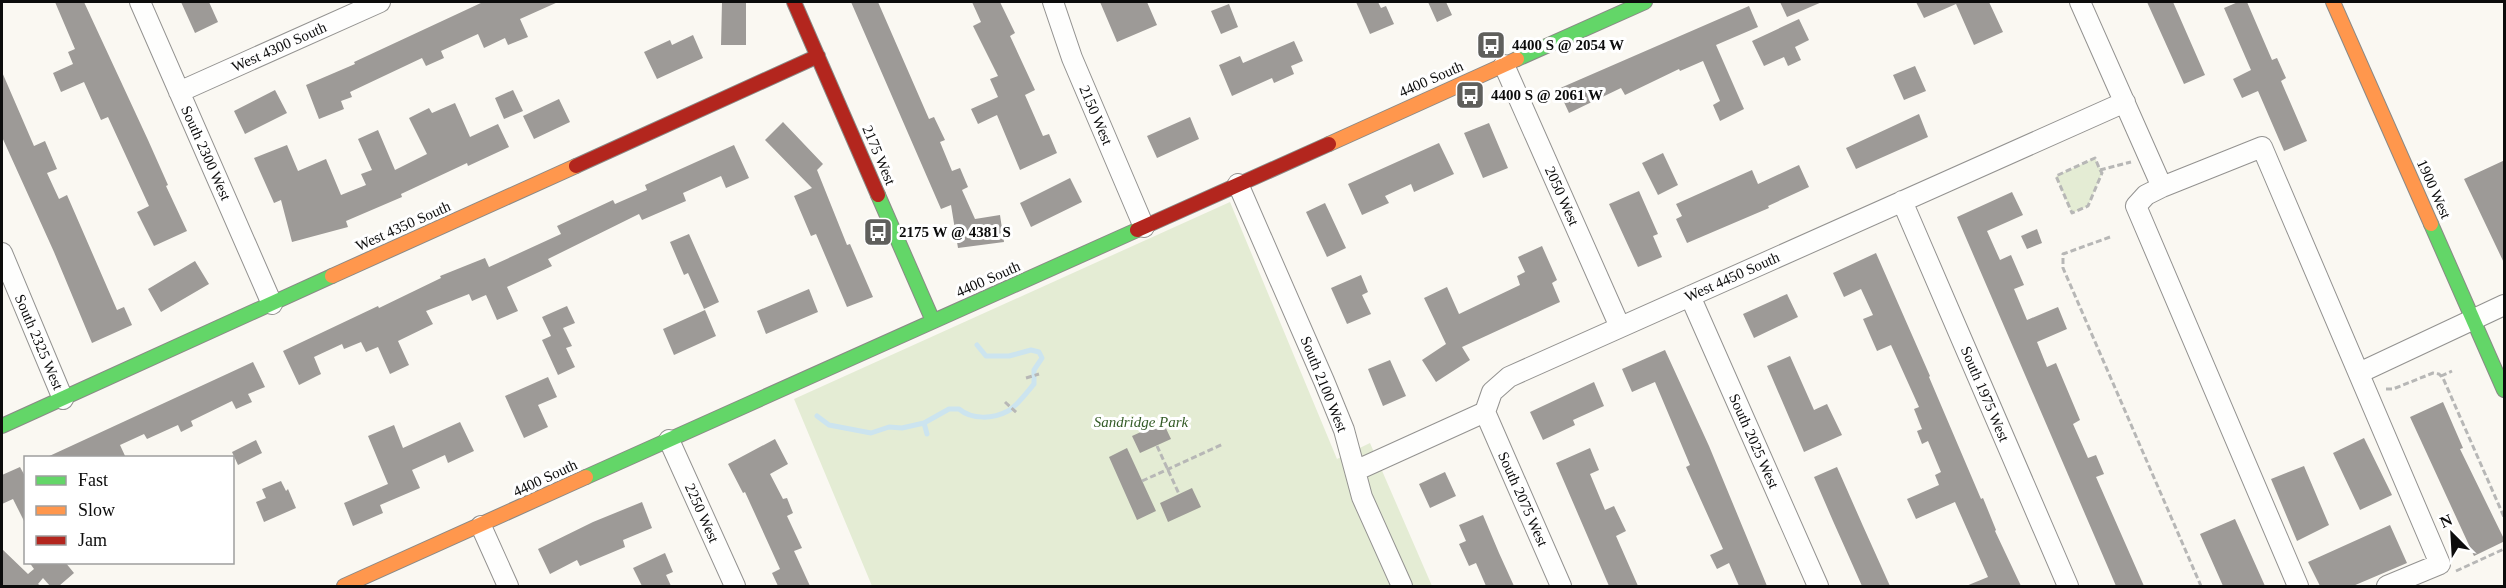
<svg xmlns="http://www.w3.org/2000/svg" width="2506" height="588" font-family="Georgia,serif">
  <rect width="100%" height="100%" fill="#faf8f2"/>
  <!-- green -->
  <path fill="#e4ecd4" d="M 2095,158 L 2102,173 L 2088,206 L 2072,213 L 2056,176 Z
    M 1230,202 L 1337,459 L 1370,443 L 1432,586 L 872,586 L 794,399 Z"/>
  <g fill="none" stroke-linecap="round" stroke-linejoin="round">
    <!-- stream -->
    <path stroke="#cce4ef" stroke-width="5" d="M 817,416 L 829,425 L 871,433 L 889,427 L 902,428 L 924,423
      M 927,434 L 924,423 L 949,409 L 959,409 C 972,420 993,419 1008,411 C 1017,406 1027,392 1034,384 L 1034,370 L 1042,358 L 1039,352 L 1031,350 L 1009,356 L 986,356 L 977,345"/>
  </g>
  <!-- building -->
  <path fill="#9d9a97" d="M 55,2 L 84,2 L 148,140 L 168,185 L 166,186 L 187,231 L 154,246 L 137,212 L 149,206 L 108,117 L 101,120 L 84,82 L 61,92 L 53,73 L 73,64 L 68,52 L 75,49 Z
    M 181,2 L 209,2 L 218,22 L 195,33 Z
    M 483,2 L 558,2 L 520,19 L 528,37 L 508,45 L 505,38 L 484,48 L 478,34 L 441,51 L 444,58 L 426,66 L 422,58 L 350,92 L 352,97 L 341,101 L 344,109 L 319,119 L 306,85 L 355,64 L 354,62 Z
    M 722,2 L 746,2 L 746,45 L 721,45 Z
    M 851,2 L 878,2 L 929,119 L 934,117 L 945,140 L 940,142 L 952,171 L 960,168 L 968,187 L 962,190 L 975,219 L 1000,215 L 1004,242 L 958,248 L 951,205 L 941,209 Z
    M 972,2 L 1000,2 L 1015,33 L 1010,36 L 1035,90 L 1025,95 L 1043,136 L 1049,134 L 1057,153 L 1020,170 L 997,115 L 978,124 L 971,109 L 998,97 L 990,79 L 998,76 L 973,26 L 981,22 Z
    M 1100,2 L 1147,2 L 1157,25 L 1117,42 Z
    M 1356,2 L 1378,2 L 1381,8 L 1386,6 L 1394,24 L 1370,34 Z
    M 1428,2 L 1446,2 L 1452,15 L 1437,22 Z
    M 1780,2 L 1822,2 L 1787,17 Z
    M 1916,2 L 1989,2 L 2003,32 L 1974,45 L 1956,4 L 1924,18 Z
    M 2147,2 L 2173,2 L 2205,75 L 2184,84 Z
    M 2238,2 L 2247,2 L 2272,60 L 2277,58 L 2286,78 L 2281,81 L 2307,141 L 2284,151 L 2258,91 L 2242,98 L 2233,79 L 2251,70 L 2224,8 Z
    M 1229,4 L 1238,27 L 1221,34 L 1211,11 Z
    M 1749,6 L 1758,27 L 1716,45 L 1744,109 L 1720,121 L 1713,105 L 1720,101 L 1703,61 L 1680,71 L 1679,69 L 1625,95 L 1621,88 L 1569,113 L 1558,89 Z
    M 1799,19 L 1809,40 L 1795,47 L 1801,60 L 1788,66 L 1784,57 L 1764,66 L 1752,41 Z
    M 693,35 L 703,58 L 657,79 L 644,52 L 670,40 L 672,45 Z
    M 1294,41 L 1303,61 L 1291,66 L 1294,74 L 1274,83 L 1272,78 L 1232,96 L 1219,65 L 1240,56 L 1243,63 Z
    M 1915,66 L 1926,91 L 1904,100 L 1893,75 Z
    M 2,72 L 34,146 L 45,141 L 57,169 L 47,173 L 59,199 L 67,195 L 117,310 L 124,307 L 132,325 L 92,343 L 54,252 L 2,137 Z
    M 275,90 L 287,113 L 245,134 L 234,111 Z
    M 513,90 L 523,111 L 504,119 L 495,98 Z
    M 559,99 L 570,122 L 534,139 L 523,116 Z
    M 455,103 L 470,137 L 498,124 L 509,147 L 468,166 L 467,163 L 401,194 L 402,197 L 346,221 L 348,227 L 292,242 L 281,200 L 274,203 L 254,158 L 287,145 L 298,171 L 326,159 L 341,195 L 366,185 L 361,174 L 372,170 L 358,139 L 378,130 L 395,170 L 427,154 L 409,118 L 429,108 L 432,113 Z
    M 1919,114 L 1928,137 L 1856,169 L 1846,148 Z
    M 1190,117 L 1199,139 L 1157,158 L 1147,136 Z
    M 783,122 L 823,164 L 817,170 L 847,245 L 850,244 L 873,297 L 847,307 L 816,234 L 811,236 L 794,196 L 812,188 L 765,140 Z
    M 1489,123 L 1508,168 L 1483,178 L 1464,133 Z
    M 1439,143 L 1454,174 L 1414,192 L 1411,184 L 1385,196 L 1389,203 L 1362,215 L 1348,184 Z
    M 734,145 L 749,178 L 726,188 L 721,176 L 683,193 L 686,201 L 642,220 L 639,214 L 548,259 L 552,266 L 507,287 L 518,311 L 497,320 L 486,295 L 472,301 L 469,294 L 426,311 L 433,324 L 398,341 L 409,365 L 390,374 L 378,347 L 366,352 L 361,342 L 344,349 L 342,344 L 314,357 L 321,374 L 299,385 L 283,351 L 378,306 L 379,308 L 441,278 L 440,276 L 485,258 L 489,267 L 561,234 L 557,226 L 613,200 L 615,204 L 647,190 L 645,185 Z
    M 1663,153 L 1678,185 L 1658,195 L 1642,163 Z
    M 2505,160 L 2505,265 L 2464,179 Z
    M 1799,165 L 1809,187 L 1768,206 L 1769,208 L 1687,243 L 1676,219 L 1682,216 L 1676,204 L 1752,170 L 1758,184 Z
    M 1070,178 L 1082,202 L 1031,227 L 1020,203 Z
    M 1639,191 L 1658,234 L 1653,236 L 1662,257 L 1638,267 L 1609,204 Z
    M 2012,192 L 2023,215 L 1987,231 L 2000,260 L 2011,255 L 2024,285 L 2014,289 L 2027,320 L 2058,307 L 2067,329 L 2037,342 L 2047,367 L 2056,363 L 2080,420 L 2073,424 L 2088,458 L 2096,455 L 2104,474 L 2096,477 L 2144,586 L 2116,586 L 1957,217 Z
    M 1325,203 L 1346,248 L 1327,257 L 1306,212 Z
    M 2037,229 L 2042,243 L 2027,249 L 2021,236 Z
    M 689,234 L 719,302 L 704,309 L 688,273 L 684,275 L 670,242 Z
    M 1542,246 L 1557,280 L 1552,283 L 1560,302 L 1462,347 L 1470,360 L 1436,382 L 1422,360 L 1446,344 L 1424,298 L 1447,287 L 1459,314 L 1520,285 L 1517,276 L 1525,272 L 1518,257 Z
    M 1876,253 L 1930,376 L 1929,377 L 1981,499 L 1983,498 L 1996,530 L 1995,531 L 2021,586 L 1966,586 L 1988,577 L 1955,502 L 1916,519 L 1907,499 L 1939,485 L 1935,475 L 1941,472 L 1928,441 L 1922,444 L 1917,431 L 1922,429 L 1914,409 L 1919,407 L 1891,345 L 1877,351 L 1863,319 L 1873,315 L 1861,289 L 1844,297 L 1833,273 Z
    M 195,261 L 209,284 L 161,312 L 148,289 Z
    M 1361,275 L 1368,292 L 1362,295 L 1371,314 L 1347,324 L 1331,288 Z
    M 809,289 L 818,312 L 766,334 L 757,311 Z
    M 1787,294 L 1798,317 L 1754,338 L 1743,314 Z
    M 567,306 L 575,323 L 563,328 L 572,346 L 566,348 L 575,367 L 558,375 L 542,340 L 551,336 L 542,317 Z
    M 705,310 L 716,336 L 674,355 L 663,329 Z
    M 1665,350 L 1709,446 L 1767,586 L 1739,586 L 1729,563 L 1717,569 L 1710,555 L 1723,549 L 1686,467 L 1690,465 L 1655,382 L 1632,392 L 1622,369 Z
    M 1790,356 L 1814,410 L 1827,404 L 1842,435 L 1804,452 L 1767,366 Z
    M 1390,360 L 1406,396 L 1383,406 L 1368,369 Z
    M 253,362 L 265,387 L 248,394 L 252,402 L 236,409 L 232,401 L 191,421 L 193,426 L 181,432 L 178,425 L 147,439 L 144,434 L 120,445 L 126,458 L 45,458 Z
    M 548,377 L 557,397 L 538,405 L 548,427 L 524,438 L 505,396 Z
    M 1594,382 L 1604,406 L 1573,420 L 1575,425 L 1543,440 L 1530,412 Z
    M 2443,402 L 2463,448 L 2460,449 L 2505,541 L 2474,556 L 2410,417 Z
    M 460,422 L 474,451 L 448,463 L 445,455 L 412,470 L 420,488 L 380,505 L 383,513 L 353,526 L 344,503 L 388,484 L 368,436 L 394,425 L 403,448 Z
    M 1163,422 L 1171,439 L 1140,453 L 1132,436 Z
    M 2364,438 L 2392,495 L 2360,510 L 2333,453 Z
    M 775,439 L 788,464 L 770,474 L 783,499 L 787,498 L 793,513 L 787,516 L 802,548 L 794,551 L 810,586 L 778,586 L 772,573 L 780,569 L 745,492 L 743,493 L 728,464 Z
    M 256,440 L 262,453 L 238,465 L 232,452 Z
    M 1127,448 L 1156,511 L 1137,520 L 1109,457 Z
    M 1590,448 L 1599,470 L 1590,474 L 1605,510 L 1614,506 L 1626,531 L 1616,536 L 1638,586 L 1609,586 L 1556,463 Z
    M 2304,466 L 2329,525 L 2297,541 L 2271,479 Z
    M 20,467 L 26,478 L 26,525 L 13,499 L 2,504 L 2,475 Z
    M 1837,467 L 1863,526 L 1890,586 L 1862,586 L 1833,521 L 1814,477 Z
    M 1445,472 L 1456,496 L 1430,508 L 1419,484 Z
    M 281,481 L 286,491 L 288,489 L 296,508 L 264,522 L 256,502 L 266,498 L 262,489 Z
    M 1192,488 L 1201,507 L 1168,522 L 1160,503 Z
    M 642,502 L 652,528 L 623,540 L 625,547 L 580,566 L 577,560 L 550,574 L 538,549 L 593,522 Z
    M 1483,515 L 1499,553 L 1514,586 L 1486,586 L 1476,563 L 1469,566 L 1459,544 L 1466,541 L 1459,525 Z
    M 2235,519 L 2265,586 L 2223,586 L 2200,534 Z
    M 2390,525 L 2407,563 L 2353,586 L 2320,586 L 2308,562 Z
    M 2,549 L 28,574 L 34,569 L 29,562 L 65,562 L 74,573 L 59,586 L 50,586 L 43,578 L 38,584 L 41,586 L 2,586 Z
    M 665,553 L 673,572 L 666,575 L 671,586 L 642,586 L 633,568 Z"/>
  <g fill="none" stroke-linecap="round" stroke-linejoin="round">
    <!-- street casing -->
    <g stroke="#939290" stroke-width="22">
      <path id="street" d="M 140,2 L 272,304
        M 1053,2 L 1072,58 L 1144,227
        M 2080,2 L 2162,187 L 2146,195 L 2136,206 L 2298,586
        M 1504,65 L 1620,327
        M 179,92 L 380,2
        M 1238,184 L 1324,381 L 1344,430 L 1362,497 L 1402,586
        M 2162,187 L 2262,147 L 2440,564 L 2387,586
        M 1902,201 L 2068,586
        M 2,253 L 63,399
        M 1690,296 L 1818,586
        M 2359,373 L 2504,305
        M 1485,412 L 1561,586
        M 669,440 L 735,586
        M 1355,471 L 1485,412 L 1492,392 L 1509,377 L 2125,102
        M 481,526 L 508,586"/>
    </g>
    <!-- fast casing -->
    <g stroke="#8a8986" stroke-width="16">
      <path id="fast" d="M 1517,59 L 1645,2
        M 878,195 L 933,321
        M 2431,224 L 2504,390
        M 2,426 L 332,276
        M 586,477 L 1137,230"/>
    </g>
    <!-- slow casing -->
    <g stroke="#8a8986" stroke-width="16">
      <path id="slow" d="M 2333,2 L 2431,224
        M 1329,144 L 1517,59
        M 332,276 L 576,166
        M 344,586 L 586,477"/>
    </g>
    <!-- jam casing -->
    <g stroke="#8a8986" stroke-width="16">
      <path id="jam" d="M 794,2 L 878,195
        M 576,166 L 818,56
        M 1137,230 L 1329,144"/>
    </g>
    <!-- path -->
    <path stroke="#b7b7b6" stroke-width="3" stroke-dasharray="6 3" stroke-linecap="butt" d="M 2100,170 L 2102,173 L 2088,206 L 2072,213 L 2056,176 L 2095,158 L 2100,170 L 2131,162
      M 2110,237 L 2063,254 L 2063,268 L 2201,586
      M 2441,376 L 2452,371
      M 1026,378 L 1039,374
      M 2386,389 L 2393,389 L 2433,373 L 2439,374 L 2443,378 L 2504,517
      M 1005,402 L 1017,413
      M 1157,446 L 1179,494
      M 1142,481 L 1223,444
      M 2456,571 L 2504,549"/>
    <!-- street -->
    <use href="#street" stroke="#fefefd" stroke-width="20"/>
    <!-- fast -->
    <use href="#fast" stroke="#63d668" stroke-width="14"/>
    <!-- slow -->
    <use href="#slow" stroke="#ff974d" stroke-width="14"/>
    <!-- jam -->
    <use href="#jam" stroke="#b3261e" stroke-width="14"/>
  </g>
  <!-- icons -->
  <defs>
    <g id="bus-square" transform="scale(1.5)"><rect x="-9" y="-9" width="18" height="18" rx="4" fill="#5f5f5c" stroke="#fff"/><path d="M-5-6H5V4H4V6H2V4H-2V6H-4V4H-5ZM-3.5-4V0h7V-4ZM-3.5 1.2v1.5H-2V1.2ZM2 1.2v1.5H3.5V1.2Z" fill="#fff"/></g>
  </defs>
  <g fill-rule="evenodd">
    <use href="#bus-square" x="1491" y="45"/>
    <use href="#bus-square" x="1470" y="95"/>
    <use href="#bus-square" x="878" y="232"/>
  </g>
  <g text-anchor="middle" stroke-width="6" stroke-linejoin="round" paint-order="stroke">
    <!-- poi labels -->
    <g font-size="15" font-weight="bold" fill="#0c0c0c" stroke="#fff" text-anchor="start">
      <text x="1512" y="50">4400 S @ 2054 W</text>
      <text x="1491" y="100">4400 S @ 2061 W</text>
      <text x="899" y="237">2175 W @ 4381 S</text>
    </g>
    <!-- street labels -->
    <g font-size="15" fill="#0c0c0c" stroke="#fff">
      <text transform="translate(279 47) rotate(-24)" y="5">West 4300 South</text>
      <text transform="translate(1431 79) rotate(-24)" y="5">4400 South</text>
      <text transform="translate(1096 115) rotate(67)" y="5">2150 West</text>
      <text transform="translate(206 153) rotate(66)" y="5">South 2300 West</text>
      <text transform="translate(879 155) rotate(67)" y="5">2175 West</text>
      <text transform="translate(2434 189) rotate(66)" y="5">1900 West</text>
      <text transform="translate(1562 196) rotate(66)" y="5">2050 West</text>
      <text transform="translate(403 226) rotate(-24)" y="5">West 4350 South</text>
      <text transform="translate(1732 277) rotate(-24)" y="5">West 4450 South</text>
      <text transform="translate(988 279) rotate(-24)" y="5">4400 South</text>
      <text transform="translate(39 342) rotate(67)" y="5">South 2325 West</text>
      <text transform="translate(1324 384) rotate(68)" y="5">South 2100 West</text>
      <text transform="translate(1985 394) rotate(67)" y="5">South 1975 West</text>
      <text transform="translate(1754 441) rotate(66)" y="5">South 2025 West</text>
      <text transform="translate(545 478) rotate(-25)" y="5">4400 South</text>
      <text transform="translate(1523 499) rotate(66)" y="5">South 2075 West</text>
      <text transform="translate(702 513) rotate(66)" y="5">2250 West</text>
    </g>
    <!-- park labels -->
    <g font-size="15" font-style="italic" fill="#335b26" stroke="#fff">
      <text x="1141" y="427">Sandridge Park</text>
    </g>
  </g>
  <!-- border -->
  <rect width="2506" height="588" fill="none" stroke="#0c0c0c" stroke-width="6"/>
  <!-- legend -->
  <rect x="24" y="456" width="210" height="108" fill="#ffffff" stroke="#9e9e9e" stroke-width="1.5"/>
  <rect x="36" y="476" width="30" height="9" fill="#63d668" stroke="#9e9e9e" stroke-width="1.5"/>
  <text x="78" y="486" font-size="18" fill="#0c0c0c">Fast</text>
  <rect x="36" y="506" width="30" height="9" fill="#ff974d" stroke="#9e9e9e" stroke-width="1.5"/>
  <text x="78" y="516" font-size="18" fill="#0c0c0c">Slow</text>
  <rect x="36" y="536" width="30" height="9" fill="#b3261e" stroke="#9e9e9e" stroke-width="1.5"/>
  <text x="78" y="546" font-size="18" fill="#0c0c0c">Jam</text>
  <!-- north arrow -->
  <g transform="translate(2452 534) rotate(336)" stroke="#ffffff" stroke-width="4.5" paint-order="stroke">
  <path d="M0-4.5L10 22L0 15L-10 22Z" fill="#0c0c0c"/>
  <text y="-9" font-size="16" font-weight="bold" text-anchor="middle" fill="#0c0c0c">N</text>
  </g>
</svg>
